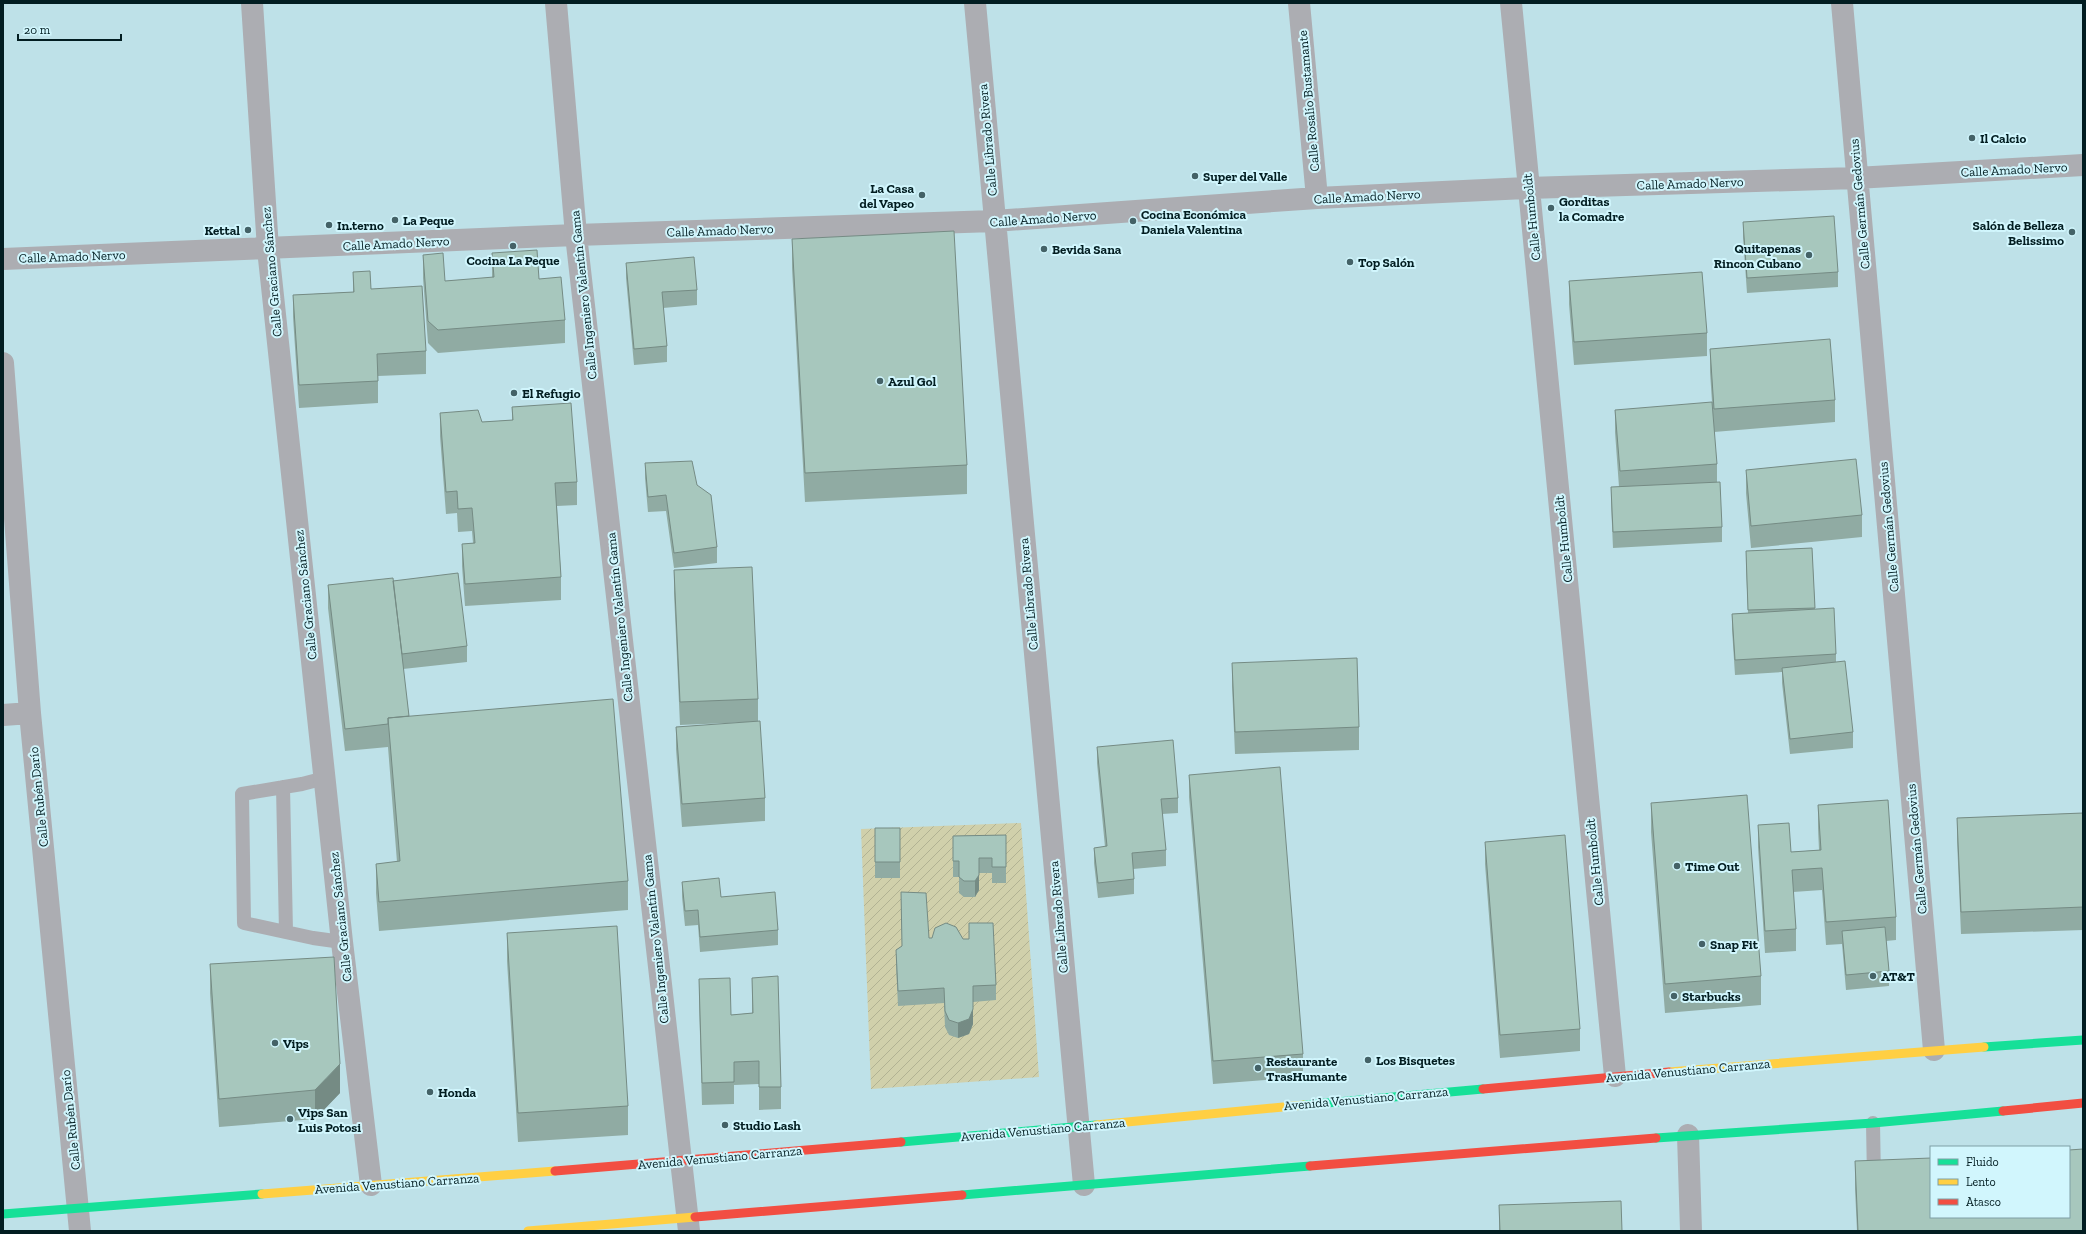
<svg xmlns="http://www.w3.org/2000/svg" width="2086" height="1234" font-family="'Zilla Slab',serif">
  <defs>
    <pattern id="garden-furrows" width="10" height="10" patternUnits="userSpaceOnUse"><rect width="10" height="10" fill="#d0d0ab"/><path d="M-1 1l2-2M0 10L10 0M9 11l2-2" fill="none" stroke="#b1b293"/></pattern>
  </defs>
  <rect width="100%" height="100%" fill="#bee1e8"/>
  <!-- garden -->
  <path fill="url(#garden-furrows)" d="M 1021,823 L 1039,1077 L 871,1089 L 861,829 Z"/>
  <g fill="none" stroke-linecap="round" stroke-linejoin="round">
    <!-- lane -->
    <path stroke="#acadb2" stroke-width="14" d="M 325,778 L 302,784 L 242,794 L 244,923 L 313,938 L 342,942
      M 283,787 L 286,932
      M 1873,1123 L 1874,1179"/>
    <!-- street -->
    <path stroke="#acadb2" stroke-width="22" d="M 252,3 L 268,249 L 342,942 L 371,1185
      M 556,3 L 576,235 L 689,1231
      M 975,3 L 1084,1185
      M 1299,3 L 1317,198
      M 1511,3 L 1615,1076
      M 1842,3 L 1934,1050
      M 3,259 L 576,235 L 994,221 L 1317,198 L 1528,188 L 1856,178 L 2083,165
      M 3,363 L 30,713 L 80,1231
      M 3,715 L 30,713
      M 1688,1135 L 1691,1231"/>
    <!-- fast -->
    <path stroke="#16e098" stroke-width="9" d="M 1984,1047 L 2083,1040
      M 1304,1105 L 1483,1089
      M 1656,1138 L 1873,1123 L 2003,1111
      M 901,1142 L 1096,1125
      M 962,1195 L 1310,1166
      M 3,1214 L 262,1194"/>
    <!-- slow -->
    <path stroke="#ffcf43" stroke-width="9" d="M 1669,1072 L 1984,1047
      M 1096,1125 L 1304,1105
      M 262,1194 L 555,1171
      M 528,1231 L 695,1217"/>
    <!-- jam -->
    <path stroke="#f24e42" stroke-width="9" d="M 1483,1089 L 1669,1072
      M 2003,1111 L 2083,1103
      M 1310,1166 L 1656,1138
      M 555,1171 L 901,1142
      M 695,1217 L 962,1195"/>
  </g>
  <!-- wall -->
  <path fill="#90aba3" d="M 1743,222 L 1838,272 L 1838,287 L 1747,293 L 1743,237 Z
    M 792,239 L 967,465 L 967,494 L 805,502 L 792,268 Z
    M 492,253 L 539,279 L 565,320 L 565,343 L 438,353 L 428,343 L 423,278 L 423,255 L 445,281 L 492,278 Z
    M 626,263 L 697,290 L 697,305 L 663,308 L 667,346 L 667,362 L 634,365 L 626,278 Z
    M 353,272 L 371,289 L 426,351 L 426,374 L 378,376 L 378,403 L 299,408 L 293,317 L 293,295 L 353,292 Z
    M 1569,281 L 1707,333 L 1707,356 L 1574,365 L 1569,304 Z
    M 1710,349 L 1835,400 L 1835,422 L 1714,432 L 1710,372 Z
    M 512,407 L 577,482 L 577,505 L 557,506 L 561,577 L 561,600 L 465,606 L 462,566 L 462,544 L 473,543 L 472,531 L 458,532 L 457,513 L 446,514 L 440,436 L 440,413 L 482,422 L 512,420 Z
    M 1615,410 L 1717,464 L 1717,482 L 1722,527 L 1722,542 L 1613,548 L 1611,502 L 1611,487 L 1619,487 L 1615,432 Z
    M 645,463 L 697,485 L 717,547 L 717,563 L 674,568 L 666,511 L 648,512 L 645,478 Z
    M 1746,470 L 1862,515 L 1862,537 L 1751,548 L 1746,493 Z
    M 1812,548 L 1815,609 L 1836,654 L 1836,662 L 1853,732 L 1853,748 L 1790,754 L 1782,683 L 1782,672 L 1735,675 L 1732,629 L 1732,614 L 1748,613 L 1746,567 L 1746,551 Z
    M 674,570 L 758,699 L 758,721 L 765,798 L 765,821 L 682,827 L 676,749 L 676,727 L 752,722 L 680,725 L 674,593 Z
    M 393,581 L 467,646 L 467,662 L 403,669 L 409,716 L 628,881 L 628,910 L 379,931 L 376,893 L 376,864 L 397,862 L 388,747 L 345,751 L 328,608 L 328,585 Z
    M 1232,663 L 1359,727 L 1359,750 L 1235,754 L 1232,686 Z
    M 1097,747 L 1178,798 L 1178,813 L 1162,814 L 1166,850 L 1166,866 L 1133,869 L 1134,879 L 1134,894 L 1098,898 L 1094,863 L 1094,848 L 1105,847 L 1097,763 Z
    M 1189,775 L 1303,1054 L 1303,1077 L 1213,1084 L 1189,797 Z
    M 1651,803 L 1761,976 L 1761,1005 L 1665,1013 L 1651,832 Z
    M 1818,805 L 1896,917 L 1896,940 L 1886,941 L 1889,971 L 1889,986 L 1846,990 L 1842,944 L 1826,945 L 1822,890 L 1793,892 L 1796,929 L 1796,951 L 1765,953 L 1758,847 L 1758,825 L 1791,852 L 1819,850 L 1818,828 Z
    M 2083,813 L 2083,930 L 1961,934 L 1957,840 L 1957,818 Z
    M 875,828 L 900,828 L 900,878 L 875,878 Z
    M 1006,835 L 1006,883 L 992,883 L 992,873 L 979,873 L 979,890 L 975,897 L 964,897 L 959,893 L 959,877 L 953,877 L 953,836 Z
    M 1485,842 L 1580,1029 L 1580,1051 L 1500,1058 L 1485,864 Z
    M 682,882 L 721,897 L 778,930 L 778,945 L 700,952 L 698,925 L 685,926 L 682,897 Z
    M 901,892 L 929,938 L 963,939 L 996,985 L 996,1000 L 973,1002 L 973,1024 L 969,1034 L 958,1038 L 949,1035 L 945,1027 L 944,1003 L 898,1006 L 896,965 L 896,950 L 902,946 Z
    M 507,933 L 628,1106 L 628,1135 L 518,1142 L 507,961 Z
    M 210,964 L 340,1093 L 315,1119 L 219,1127 L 210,993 Z
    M 752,978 L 781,1087 L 781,1109 L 759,1110 L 759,1084 L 734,1085 L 734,1104 L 702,1105 L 699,1001 L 699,979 L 731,1015 L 752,1013 Z
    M 1855,1161 L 1931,1217 L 2083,1231 L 1857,1231 L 1855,1189 Z
    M 1499,1205 L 1622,1231 L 1499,1231 Z"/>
  <!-- shaded-wall -->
  <path fill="#758b84" d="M 979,875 L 979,890 L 975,897 L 975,881 Z
    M 973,1009 L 973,1024 L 969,1034 L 958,1038 L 958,1023 Z
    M 340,1064 L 340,1093 L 315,1119 L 315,1090 Z"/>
  <!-- building -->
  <path fill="#a7c7bd" stroke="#758b84" d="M 1834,216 L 1838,272 L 1747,278 L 1743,222 Z
    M 954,231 L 967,465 L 805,473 L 792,239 Z
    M 537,250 L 539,279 L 561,277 L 565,320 L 438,330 L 428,321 L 423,255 L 443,253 L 445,281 L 494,277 L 492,253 Z
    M 694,257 L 697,290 L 662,292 L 667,346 L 634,349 L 626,263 Z
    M 370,271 L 371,289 L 422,286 L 426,351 L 377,354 L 378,381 L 299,385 L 293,295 L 354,292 L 353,272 Z
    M 1702,272 L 1707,333 L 1574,342 L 1569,281 Z
    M 1830,339 L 1835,400 L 1714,409 L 1710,349 Z
    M 1712,402 L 1717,464 L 1620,471 L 1615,410 Z
    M 571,403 L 577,482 L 555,483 L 561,577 L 465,584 L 462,544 L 475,543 L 472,508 L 458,509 L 457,491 L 446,492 L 440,413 L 478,410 L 482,422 L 513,420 L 512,407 Z
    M 1856,459 L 1862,515 L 1751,526 L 1746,470 Z
    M 692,461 L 697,485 L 711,495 L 717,547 L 674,553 L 666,495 L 648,497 L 645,463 Z
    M 1720,482 L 1722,527 L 1613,532 L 1611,487 Z
    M 1812,548 L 1815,608 L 1748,610 L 1746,551 Z
    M 752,567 L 758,699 L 680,702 L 674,570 Z
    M 458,573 L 467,646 L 402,654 L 393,581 Z
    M 393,578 L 409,716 L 388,718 L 388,724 L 345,729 L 328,585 Z
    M 1834,608 L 1836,654 L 1735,660 L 1732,614 Z
    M 1357,658 L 1359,727 L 1235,732 L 1232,663 Z
    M 1845,661 L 1853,732 L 1790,739 L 1782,668 Z
    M 613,699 L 628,881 L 379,902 L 376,864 L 400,861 L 388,718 Z
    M 760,721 L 765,798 L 682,804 L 676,727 Z
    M 1173,740 L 1178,798 L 1161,799 L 1166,850 L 1132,853 L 1134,879 L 1098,883 L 1094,848 L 1107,846 L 1097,747 Z
    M 1280,767 L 1303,1054 L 1213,1061 L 1189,775 Z
    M 1747,795 L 1761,976 L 1665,984 L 1651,803 Z
    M 1888,800 L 1896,917 L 1826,922 L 1822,868 L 1792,870 L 1796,929 L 1765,931 L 1758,825 L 1789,823 L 1791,852 L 1821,850 L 1818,805 Z
    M 2083,813 L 2083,907 L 1961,912 L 1957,818 Z
    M 875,828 L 900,828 L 900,862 L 875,862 Z
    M 1006,835 L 1006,867 L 992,867 L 992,858 L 979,858 L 979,875 L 975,881 L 964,881 L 959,877 L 959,861 L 953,861 L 953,836 Z
    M 1565,835 L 1580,1029 L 1500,1035 L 1485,842 Z
    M 719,878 L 721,897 L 775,892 L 778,930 L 700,937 L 698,910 L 685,911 L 682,882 Z
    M 901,892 L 926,893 L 929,938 L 932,938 L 935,928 L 946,923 L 956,927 L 963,939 L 969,939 L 969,923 L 993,923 L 996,985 L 973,986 L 973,1009 L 969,1019 L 958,1023 L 949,1020 L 945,1011 L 944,988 L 898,991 L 896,950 L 902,946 Z
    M 617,926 L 628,1106 L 518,1113 L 507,933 Z
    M 1885,927 L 1889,971 L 1846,975 L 1842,931 Z
    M 334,957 L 340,1064 L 315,1090 L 219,1099 L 210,964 Z
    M 778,976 L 781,1087 L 759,1087 L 759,1061 L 734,1062 L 734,1082 L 702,1083 L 699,979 L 730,978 L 731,1015 L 753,1013 L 752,978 Z
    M 2083,1149 L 2083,1231 L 1858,1231 L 1855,1161 L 1931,1158 L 1931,1217 L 2069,1217 L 2069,1150 Z
    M 1621,1201 L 1622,1231 L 1500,1231 L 1499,1205 Z"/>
  <!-- markers -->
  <g fill="#446267" stroke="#d1f6fd" stroke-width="1.5">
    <circle cx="1972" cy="138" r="4"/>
    <circle cx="1195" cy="176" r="4"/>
    <circle cx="922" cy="195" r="4"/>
    <circle cx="1551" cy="208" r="4"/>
    <circle cx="395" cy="220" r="4"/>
    <circle cx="1133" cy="221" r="4"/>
    <circle cx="329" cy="225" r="4"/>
    <circle cx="248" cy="230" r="4"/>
    <circle cx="2072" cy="232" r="4"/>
    <circle cx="513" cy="246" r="4"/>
    <circle cx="1044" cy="249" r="4"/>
    <circle cx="1809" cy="255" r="4"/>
    <circle cx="1350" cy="262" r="4"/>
    <circle cx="880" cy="381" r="4"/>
    <circle cx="514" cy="393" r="4"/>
    <circle cx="1677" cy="866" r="4"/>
    <circle cx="1702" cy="944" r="4"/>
    <circle cx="1873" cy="976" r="4"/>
    <circle cx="1674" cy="996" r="4"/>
    <circle cx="275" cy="1043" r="4"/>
    <circle cx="1368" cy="1060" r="4"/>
    <circle cx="1258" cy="1068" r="4"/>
    <circle cx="430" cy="1092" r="4"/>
    <circle cx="290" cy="1119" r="4"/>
    <circle cx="725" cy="1125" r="4"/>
  </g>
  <g text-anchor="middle" stroke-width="4" stroke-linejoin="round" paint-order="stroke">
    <!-- street labels -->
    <g font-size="13" fill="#021d21" stroke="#d1f6fd">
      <text transform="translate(1308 101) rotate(-95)" y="5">Calle Rosalío Bustamante</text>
      <text transform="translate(987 140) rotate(-95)" y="5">Calle Librado Rivera</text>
      <text transform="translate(2014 169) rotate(-3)" y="5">Calle Amado Nervo</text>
      <text transform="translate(1690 183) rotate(-2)" y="5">Calle Amado Nervo</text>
      <text transform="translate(1367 196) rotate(-3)" y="5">Calle Amado Nervo</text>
      <text transform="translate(1859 204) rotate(-95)" y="5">Calle Germán Gedovius</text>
      <text transform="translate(1531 217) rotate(-96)" y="5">Calle Humboldt</text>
      <text transform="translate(1043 218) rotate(-4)" y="5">Calle Amado Nervo</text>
      <text transform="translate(720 230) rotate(-2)" y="5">Calle Amado Nervo</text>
      <text transform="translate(396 243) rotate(-3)" y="5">Calle Amado Nervo</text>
      <text transform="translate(72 256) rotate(-2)" y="5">Calle Amado Nervo</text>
      <text transform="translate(271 272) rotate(-95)" y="5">Calle Graciano Sánchez</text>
      <text transform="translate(583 295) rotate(-96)" y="5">Calle Ingeniero Valentín Gama</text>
      <text transform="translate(1888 527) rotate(-95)" y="5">Calle Germán Gedovius</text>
      <text transform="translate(1563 539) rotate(-96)" y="5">Calle Humboldt</text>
      <text transform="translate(1028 594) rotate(-95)" y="5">Calle Librado Rivera</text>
      <text transform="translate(305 595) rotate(-96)" y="5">Calle Graciano Sánchez</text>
      <text transform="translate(619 617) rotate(-96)" y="5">Calle Ingeniero Valentín Gama</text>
      <text transform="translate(38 797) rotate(-96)" y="5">Calle Rubén Darío</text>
      <text transform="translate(1916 849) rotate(-95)" y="5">Calle Germán Gedovius</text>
      <text transform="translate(1594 862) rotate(-96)" y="5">Calle Humboldt</text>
      <text transform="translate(340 917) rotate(-96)" y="5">Calle Graciano Sánchez</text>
      <text transform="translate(1058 917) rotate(-95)" y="5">Calle Librado Rivera</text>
      <text transform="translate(655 939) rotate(-96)" y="5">Calle Ingeniero Valentín Gama</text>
      <text transform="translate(1688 1070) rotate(-5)" y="5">Avenida Venustiano Carranza</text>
      <text transform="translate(1366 1098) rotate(-5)" y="5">Avenida Venustiano Carranza</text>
      <text transform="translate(70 1120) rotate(-96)" y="5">Calle Rubén Darío</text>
      <text transform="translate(1043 1129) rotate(-5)" y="5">Avenida Venustiano Carranza</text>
      <text transform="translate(720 1157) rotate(-5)" y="5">Avenida Venustiano Carranza</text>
      <text transform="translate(397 1183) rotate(-4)" y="5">Avenida Venustiano Carranza</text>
    </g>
    <!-- poi labels -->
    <g font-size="13" font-weight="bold" fill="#021d21" stroke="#d1f6fd" text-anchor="start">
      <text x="1980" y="143">Il Calcio</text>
      <text x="1203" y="181">Super del Valle</text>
      <text x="914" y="193" text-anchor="end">La Casa<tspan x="914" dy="15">del Vapeo</tspan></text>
      <text x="1559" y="206">Gorditas<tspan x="1559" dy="15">la Comadre</tspan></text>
      <text x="1141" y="219">Cocina Económica<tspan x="1141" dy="15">Daniela Valentina</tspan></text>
      <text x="403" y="225">La Peque</text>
      <text x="337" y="230">In.terno</text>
      <text x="2064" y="230" text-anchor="end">Salón de Belleza<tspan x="2064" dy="15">Belissimo</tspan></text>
      <text x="240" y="235" text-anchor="end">Kettal</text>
      <text x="1801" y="253" text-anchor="end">Quitapenas<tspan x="1801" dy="15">Rincon Cubano</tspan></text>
      <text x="1052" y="254">Bevida Sana</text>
      <text x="513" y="265" text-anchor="middle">Cocina La Peque</text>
      <text x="1358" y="267">Top Salón</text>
      <text x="888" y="386">Azul Gol</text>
      <text x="522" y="398">El Refugio</text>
      <text x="1685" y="871">Time Out</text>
      <text x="1710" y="949">Snap Fit</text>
      <text x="1881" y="981">AT&amp;T</text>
      <text x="1682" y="1001">Starbucks</text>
      <text x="283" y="1048">Vips</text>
      <text x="1376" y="1065">Los Bisquetes</text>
      <text x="1266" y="1066">Restaurante<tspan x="1266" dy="15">TrasHumante</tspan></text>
      <text x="438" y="1097">Honda</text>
      <text x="298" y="1117">Vips San<tspan x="298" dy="15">Luis Potosi</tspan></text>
      <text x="733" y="1130">Studio Lash</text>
    </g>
  </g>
  <!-- border -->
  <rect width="2086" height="1234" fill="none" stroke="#021d21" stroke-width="8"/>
  <!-- legend -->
  <rect x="1930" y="1146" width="140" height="72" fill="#d1f6fd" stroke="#7e9fa5"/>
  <rect x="1938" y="1159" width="20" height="6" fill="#16e098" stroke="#7e9fa5"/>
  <text x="1966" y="1166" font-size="12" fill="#021d21">Fluido</text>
  <rect x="1938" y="1179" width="20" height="6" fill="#ffcf43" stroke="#7e9fa5"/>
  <text x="1966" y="1186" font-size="12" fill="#021d21">Lento</text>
  <rect x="1938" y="1199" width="20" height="6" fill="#f24e42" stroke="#7e9fa5"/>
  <text x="1966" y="1206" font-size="12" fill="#021d21">Atasco</text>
  <!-- scale -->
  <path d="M18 34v6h103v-6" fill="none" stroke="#021d21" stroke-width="2"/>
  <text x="24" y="34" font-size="12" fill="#021d21" stroke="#d1f6fd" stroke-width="3" paint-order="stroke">20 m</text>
</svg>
